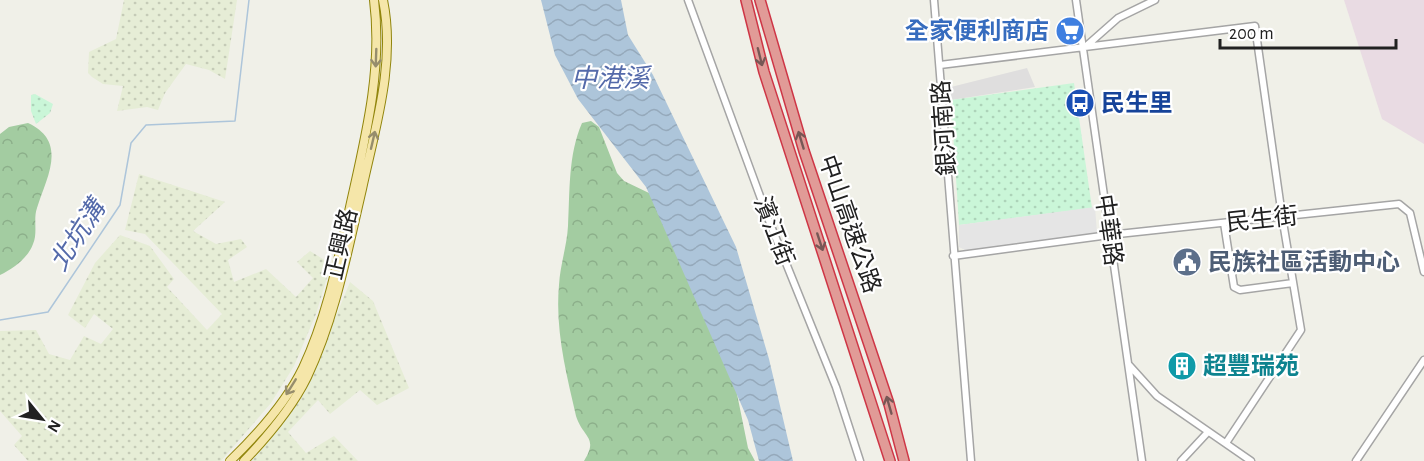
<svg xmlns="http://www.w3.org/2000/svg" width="1424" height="461" font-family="'Alegreya Sans','Noto Sans TC',sans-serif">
  <defs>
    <pattern id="farmland-dots" width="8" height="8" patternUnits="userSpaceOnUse" patternTransform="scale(1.5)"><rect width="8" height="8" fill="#e6edd6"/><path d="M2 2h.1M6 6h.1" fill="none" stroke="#c5cbb7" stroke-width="1.8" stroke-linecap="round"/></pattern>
    <pattern id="forest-crowns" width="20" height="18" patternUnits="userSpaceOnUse" patternTransform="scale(1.5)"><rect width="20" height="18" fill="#a3cca1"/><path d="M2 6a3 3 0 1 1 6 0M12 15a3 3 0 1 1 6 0" fill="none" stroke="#8caf8a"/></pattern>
    <pattern id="park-dots" width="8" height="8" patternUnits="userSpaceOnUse" patternTransform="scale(1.5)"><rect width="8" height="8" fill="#caf6d8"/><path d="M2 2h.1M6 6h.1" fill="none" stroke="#add3b9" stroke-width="1.8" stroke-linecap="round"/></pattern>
    <pattern id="water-waves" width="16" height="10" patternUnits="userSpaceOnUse" patternTransform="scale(1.5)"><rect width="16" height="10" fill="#adc5da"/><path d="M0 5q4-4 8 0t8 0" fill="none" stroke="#95a9bb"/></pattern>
  </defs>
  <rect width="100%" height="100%" fill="#f0f0e8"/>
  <!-- residential -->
  <path fill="#dfdede" d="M 1027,68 L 1035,87 L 951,100 L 947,88 Z"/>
  <!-- industrial -->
  <path fill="#e9dbe3" d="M 1344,0 L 1424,0 L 1424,144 L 1382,119 Z"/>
  <!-- farmland -->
  <path fill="url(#farmland-dots)" d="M 124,0 L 237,0 L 225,79 L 209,70 L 186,64 L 165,93 L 158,110 L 147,107 L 117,111 L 123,86 L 103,84 L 92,77 L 88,73 L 89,52 L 116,39 Z
    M 139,174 L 225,202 L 193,231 L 216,244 L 241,239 L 247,247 L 228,260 L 234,282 L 266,269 L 296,297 L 313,278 L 297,262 L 310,251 L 331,264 L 316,314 L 294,366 L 271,403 L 221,461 L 28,461 L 14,445 L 22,436 L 0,411 L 0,331 L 36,330 L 49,354 L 70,360 L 84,336 L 101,344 L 113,329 L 94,314 L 85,328 L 68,315 L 95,263 L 120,235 L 150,246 L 174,279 L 167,287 L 207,330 L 222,314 L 145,234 L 125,230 Z
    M 350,282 L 373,301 L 409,388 L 377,405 L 360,390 L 330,414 L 318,400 L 288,432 L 306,453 L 334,436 L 358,461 L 252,461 L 304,394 Z"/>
  <!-- forest -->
  <path fill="url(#forest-crowns)" d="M 591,121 L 599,127 L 617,173 L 624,181 L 649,193 L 662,207 L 736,389 L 748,448 L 755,461 L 584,461 C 599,437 583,438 576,416 C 566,372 555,330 559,285 C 560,265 567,246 568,226 C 570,191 568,155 582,123 Z
    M 28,123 C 69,142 46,178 37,208 C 33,219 38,233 33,244 C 28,258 13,269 0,275 L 0,134 L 9,127 Z"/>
  <!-- park -->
  <path fill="url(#park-dots)" d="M 1074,83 L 1092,208 L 959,225 L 951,100 Z
    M 35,94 L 53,104 L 50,113 L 36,124 L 31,111 L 31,95 Z"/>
  <!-- parking -->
  <path fill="#e5e5e5" d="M 1095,207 L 1097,233 L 967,251 L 959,247 L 959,225 Z"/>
  <!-- water -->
  <path fill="url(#water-waves)" d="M 541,0 L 621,0 L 628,35 L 653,75 L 736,247 L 769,359 L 793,461 L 759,461 L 748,420 L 646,187 L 578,99 L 555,55 Z"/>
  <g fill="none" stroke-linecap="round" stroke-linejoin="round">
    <!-- stream -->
    <path stroke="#adc5da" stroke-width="1.5" d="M 0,320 L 48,312 L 120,205 L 131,143 L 146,125 L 235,121 L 249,0"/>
    <!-- minor casing -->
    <g stroke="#a5a5a5" stroke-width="9">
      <path id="minor" d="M 688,0 L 771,226 L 836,387 L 860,461
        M 934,0 L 971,461
        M 1076,0 L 1142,461
        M 1084,48 L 1118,18 L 1155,0
        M 940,65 L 1255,26 L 1282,216 L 1301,330 L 1226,443
        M 1224,223 L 1234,287 L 1240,290 L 1293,283
        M 953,256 L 1109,235 L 1399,204 L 1410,213 L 1424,272
        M 1129,365 L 1157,396 L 1251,461
        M 1181,461 L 1208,432
        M 1356,461 L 1424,360"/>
    </g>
    <!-- major casing -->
    <g stroke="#91850c" stroke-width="10">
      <path id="major" d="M 230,461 C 258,434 286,403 303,368 C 327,317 338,261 350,207 C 365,139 383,70 374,0
        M 244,461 C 268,436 292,408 307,377 C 335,318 347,253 362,189 C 375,128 396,63 383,0"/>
    </g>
    <!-- highway casing -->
    <g stroke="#ce3646" stroke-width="12">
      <path id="highway" d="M 746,0 L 764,72 L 890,461
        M 760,0 L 804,151 L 889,404 L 904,461"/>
    </g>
    <!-- minor -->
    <use href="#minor" stroke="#fff" stroke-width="6"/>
    <!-- major -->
    <use href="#major" stroke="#f5e6a9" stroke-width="8"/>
    <!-- highway -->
    <use href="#highway" stroke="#e19b97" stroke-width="9"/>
  </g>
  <!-- one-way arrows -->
  <defs><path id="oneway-shaft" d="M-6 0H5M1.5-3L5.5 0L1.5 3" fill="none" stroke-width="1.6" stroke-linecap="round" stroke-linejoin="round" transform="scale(1.5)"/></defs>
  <g stroke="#775856">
    <use href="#oneway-shaft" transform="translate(760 57) rotate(76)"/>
    <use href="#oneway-shaft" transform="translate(801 140) rotate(-107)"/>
    <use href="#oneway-shaft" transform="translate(820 242) rotate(72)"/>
    <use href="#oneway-shaft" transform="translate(889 405) rotate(-106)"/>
  </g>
  <g stroke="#968d6c">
    <use href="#oneway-shaft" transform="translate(376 58) rotate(92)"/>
    <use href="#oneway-shaft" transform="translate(373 140) rotate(-77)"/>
    <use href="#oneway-shaft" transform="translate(291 387) rotate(122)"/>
  </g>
  <!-- icons -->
  <defs>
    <g id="supermarket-disc" transform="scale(1.5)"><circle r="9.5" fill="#3f7fe0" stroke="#fff"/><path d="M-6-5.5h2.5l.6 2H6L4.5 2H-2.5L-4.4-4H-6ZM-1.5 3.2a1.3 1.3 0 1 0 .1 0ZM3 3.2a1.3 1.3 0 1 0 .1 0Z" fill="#fff"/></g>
    <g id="bus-disc" transform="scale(1.5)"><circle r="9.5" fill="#1a4fb4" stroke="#fff"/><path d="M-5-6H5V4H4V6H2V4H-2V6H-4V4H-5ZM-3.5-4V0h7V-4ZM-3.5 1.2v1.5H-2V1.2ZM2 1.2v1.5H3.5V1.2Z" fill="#fff"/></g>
    <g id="civic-disc" transform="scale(1.5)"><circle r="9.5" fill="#5c6f8a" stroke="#fff"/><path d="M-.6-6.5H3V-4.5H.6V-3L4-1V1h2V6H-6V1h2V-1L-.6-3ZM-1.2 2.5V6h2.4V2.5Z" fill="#fff"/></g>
    <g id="building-disc" transform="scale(1.5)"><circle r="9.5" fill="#0f9aa8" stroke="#fff"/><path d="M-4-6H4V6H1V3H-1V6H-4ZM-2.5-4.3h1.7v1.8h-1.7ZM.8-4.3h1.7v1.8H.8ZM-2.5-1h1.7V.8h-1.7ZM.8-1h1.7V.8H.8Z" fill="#fff"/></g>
  </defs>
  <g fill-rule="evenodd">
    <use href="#supermarket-disc" x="1070" y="31"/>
    <use href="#bus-disc" x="1080" y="103"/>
    <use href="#civic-disc" x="1187" y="262"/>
    <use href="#building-disc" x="1182" y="366"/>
  </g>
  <g text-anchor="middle" stroke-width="4.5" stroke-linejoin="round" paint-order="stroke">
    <!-- shop labels -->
    <g font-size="24" font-weight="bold" fill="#366cbe" stroke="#fff" text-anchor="end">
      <text x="1049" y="39">全家便利商店</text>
    </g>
    <!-- transit labels -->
    <g font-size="24" font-weight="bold" fill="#164399" stroke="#fff" text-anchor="start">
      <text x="1101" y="111">民生里</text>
    </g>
    <!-- street labels -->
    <g font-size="24" fill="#212121" stroke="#fff">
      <text transform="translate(944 128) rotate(-94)" y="8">銀河南路</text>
      <text transform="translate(1262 219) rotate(-6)" y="8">民生街</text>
      <text transform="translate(850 224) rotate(71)" y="8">中山高速公路</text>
      <text transform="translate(1109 230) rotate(82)" y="8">中華路</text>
      <text transform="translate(774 231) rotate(69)" y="8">濱江街</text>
      <text transform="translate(341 244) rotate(-77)" y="8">正興路</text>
    </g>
    <!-- service labels -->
    <g font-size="24" font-weight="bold" fill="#4e5e75" stroke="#fff" text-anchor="start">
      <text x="1208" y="270">民族社區活動中心</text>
    </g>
    <!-- culture labels -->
    <g font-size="24" font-weight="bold" fill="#0d838f" stroke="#fff" text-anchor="start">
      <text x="1203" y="374">超豐瑞苑</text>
    </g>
    <!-- water labels -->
    <g font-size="26" font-style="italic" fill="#546aaa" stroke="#fff">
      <text x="610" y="87">中港溪</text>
      <text transform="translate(77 235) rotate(-57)" y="9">北坑溝</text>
    </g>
  </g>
  <!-- north arrow -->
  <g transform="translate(42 419) rotate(120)" stroke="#ffffff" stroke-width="4.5" paint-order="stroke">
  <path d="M0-4.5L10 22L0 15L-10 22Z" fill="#212121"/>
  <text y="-9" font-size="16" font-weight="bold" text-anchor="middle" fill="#212121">N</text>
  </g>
  <!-- scale -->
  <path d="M1220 39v9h176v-9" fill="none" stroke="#212121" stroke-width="3"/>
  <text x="1229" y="39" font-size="18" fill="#212121" stroke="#ffffff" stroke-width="4.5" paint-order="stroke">200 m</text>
</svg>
